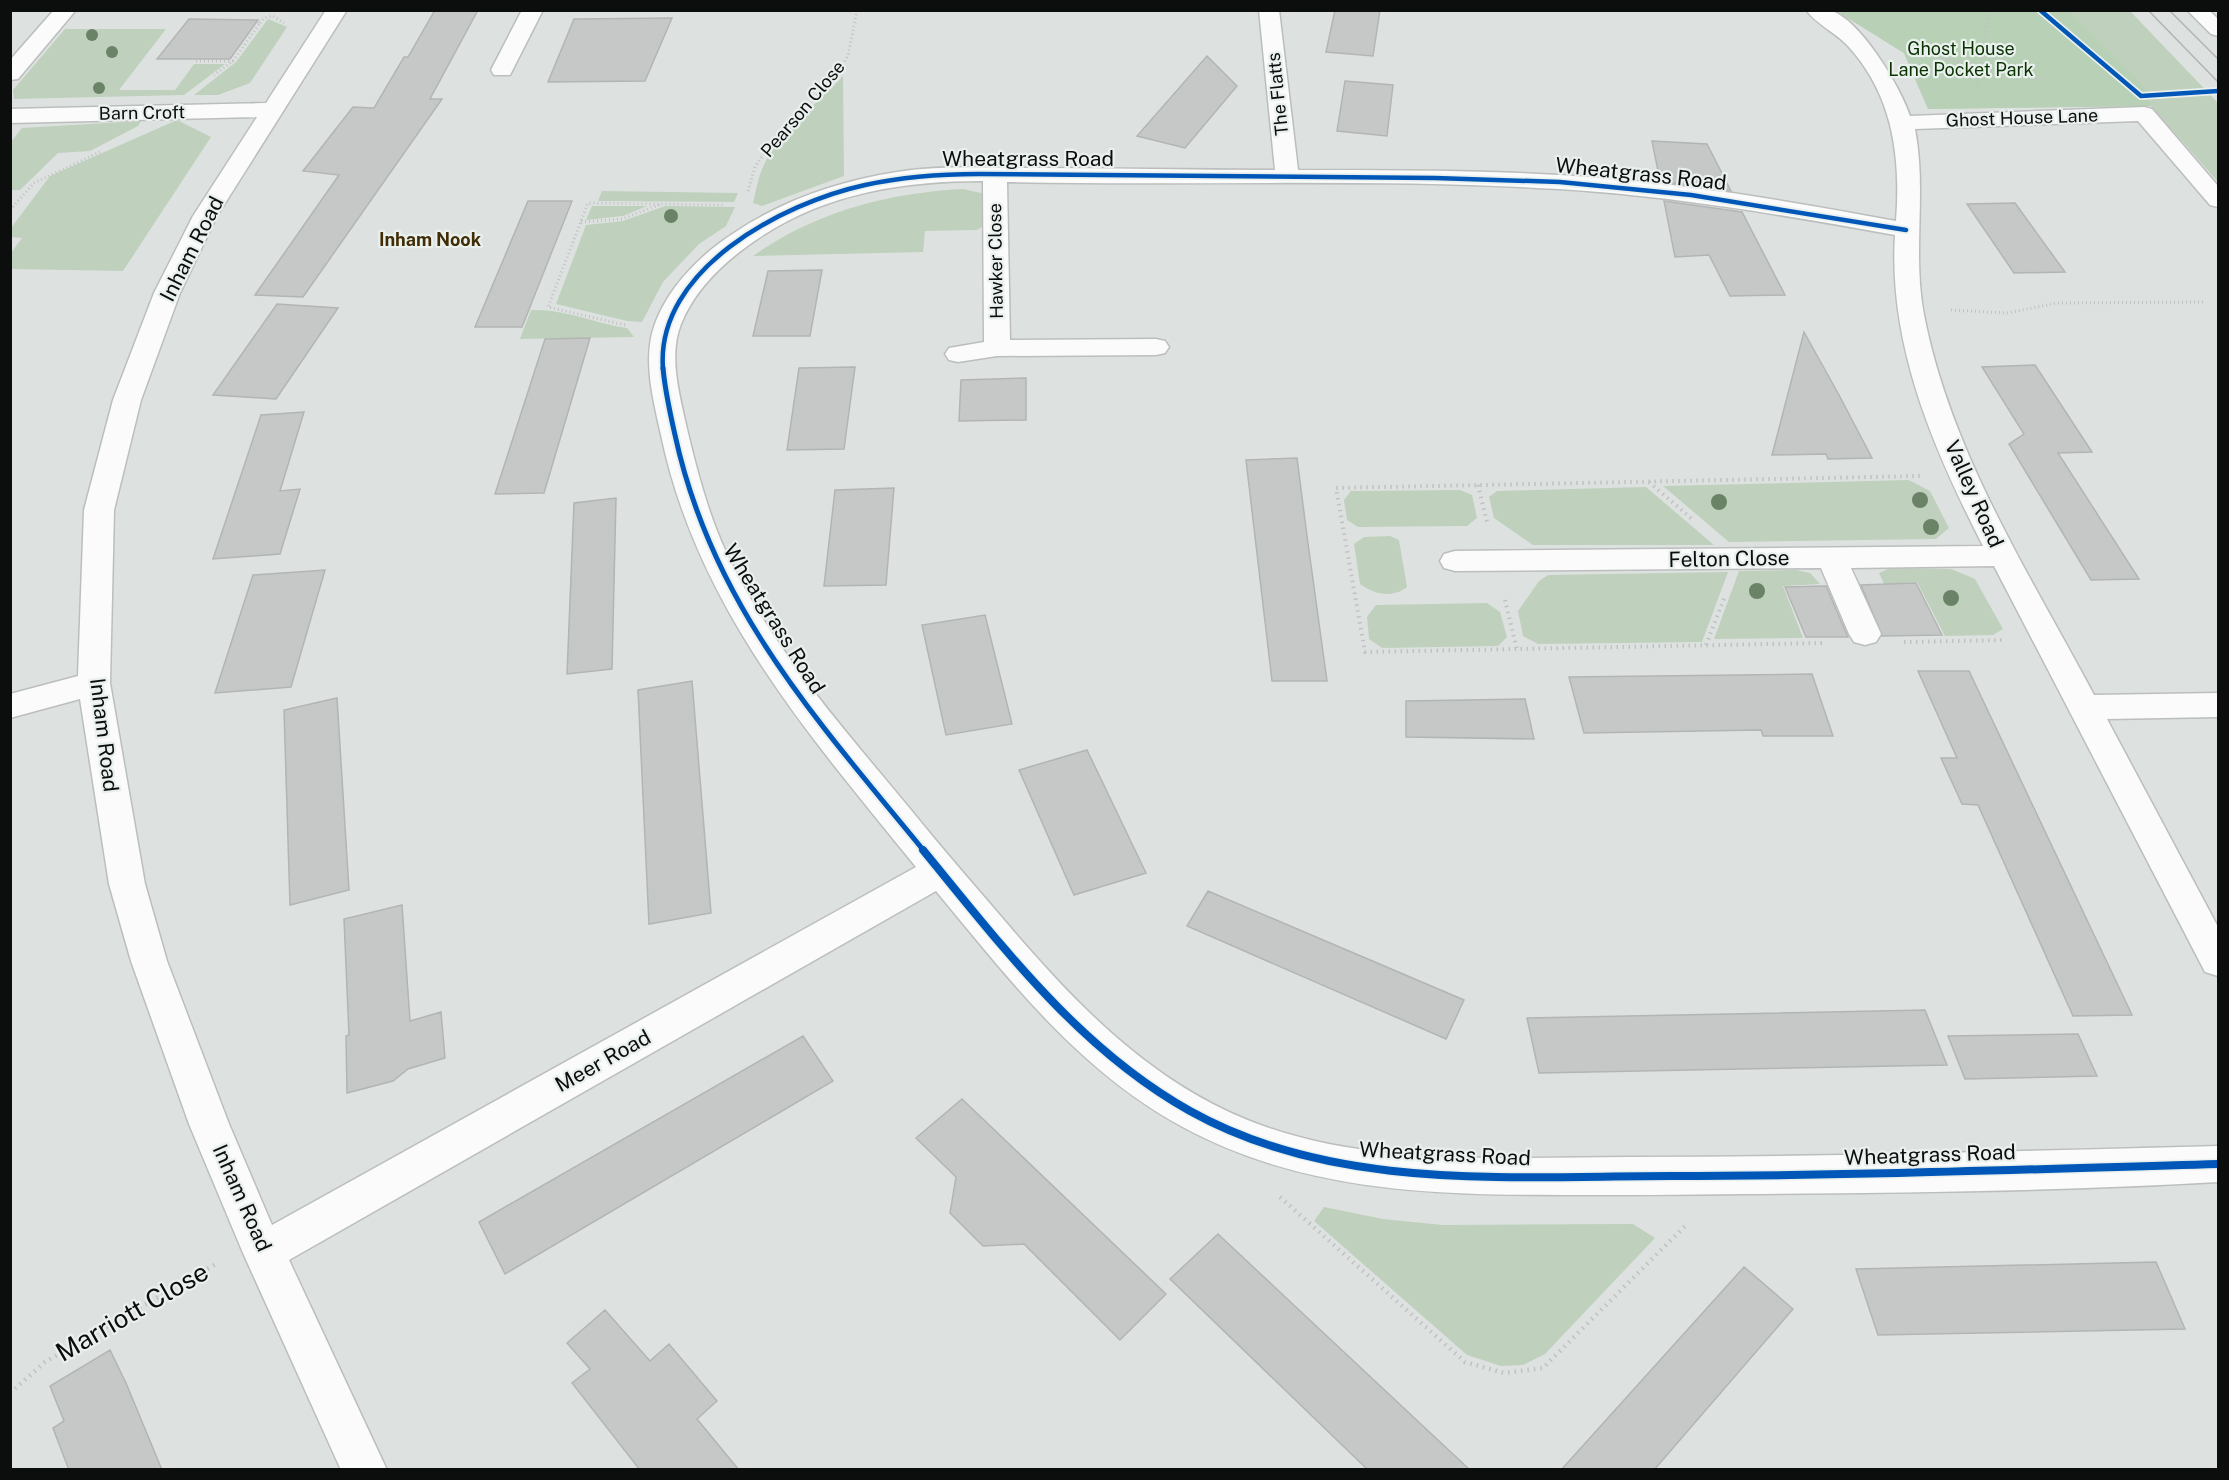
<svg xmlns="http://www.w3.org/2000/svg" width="2229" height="1480" font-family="'Public Sans',sans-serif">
  <rect width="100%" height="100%" fill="#dde2e0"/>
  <!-- green -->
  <path fill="#bfd0bd" d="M 1836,11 L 2130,11 L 2218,103 L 2218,182 L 2151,106 L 1928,109 L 1904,53 Z
    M 268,19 L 287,27 L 250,83 L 218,95 L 194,95 L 236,62 Z
    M 65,29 L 166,29 L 119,90 L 175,90 L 194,64 L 225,64 L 184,95 L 14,99 L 13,90 Z
    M 843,76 L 844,176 L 762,206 L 753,203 C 756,191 758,178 763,167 C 780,129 816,106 843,76 Z
    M 177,120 L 211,137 L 123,271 L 11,269 L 11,253 L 22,238 L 11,237 L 11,228 L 50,176 Z
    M 141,121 L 138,126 L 90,151 L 58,153 L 20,190 L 11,190 L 11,142 L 22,128 Z
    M 963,189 L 981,193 L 986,198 L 985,225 L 977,230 L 925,231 L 923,252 L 753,256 C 815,212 887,193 963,189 Z
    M 602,191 L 738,193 L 734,202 L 598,201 Z
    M 592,206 L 647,206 L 623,216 L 586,220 Z
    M 665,206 L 735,207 L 726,226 L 699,244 L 663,282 L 642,322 L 627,321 L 556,304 L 586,225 L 623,221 Z
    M 531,310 C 567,309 593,323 627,328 L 634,337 L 520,339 Z
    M 1909,480 L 1930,491 L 1949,528 L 1936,539 L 1729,542 L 1663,486 Z
    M 1646,487 L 1714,545 L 1533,545 L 1494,518 L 1489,497 L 1497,491 Z
    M 1460,490 L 1472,495 L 1477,518 L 1467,526 L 1358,527 L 1347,520 L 1344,500 L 1351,491 Z
    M 1390,536 L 1399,540 L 1407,587 C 1392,599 1374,594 1360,584 L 1354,544 L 1364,537 Z
    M 1890,568 L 1951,569 L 1975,579 L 2003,629 L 1993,635 L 1945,636 L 1917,582 L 1884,584 L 1879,573 Z
    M 1796,570 L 1810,573 L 1820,584 L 1783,586 L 1803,638 L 1714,639 L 1739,571 Z
    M 1728,572 L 1702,642 L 1538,644 L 1523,636 L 1518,611 L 1539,581 L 1548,575 Z
    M 1487,603 L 1500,612 L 1507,637 L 1498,646 L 1382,648 L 1369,639 L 1367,617 L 1376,605 Z
    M 1324,1207 L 1383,1219 L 1443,1225 L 1633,1224 L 1655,1238 L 1545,1354 L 1523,1365 L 1501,1366 L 1467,1355 L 1314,1221 Z"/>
  <!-- forest -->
  <path fill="#b8d0b5" d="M 1843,10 L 2068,11 L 2145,88 L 2151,106 L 1928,109 L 1904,53 L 1842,14 Z"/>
  <!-- building -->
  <path fill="#c6c8c7" stroke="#b2b5b3" stroke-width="1.5" d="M 435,10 L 478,10 L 430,99 L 442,99 L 303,297 L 255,295 L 339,175 L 303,171 L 353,107 L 374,108 L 404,57 L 408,57 Z
    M 1335,10 L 1380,10 L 1373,56 L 1326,52 Z
    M 672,18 L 645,81 L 548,82 L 574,19 Z
    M 189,19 L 258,20 L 230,59 L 157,59 Z
    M 1207,56 L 1237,86 L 1185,148 L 1137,136 Z
    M 1345,81 L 1393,85 L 1387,136 L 1337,131 Z
    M 1652,141 L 1707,144 L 1731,191 L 1660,181 Z
    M 528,201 L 572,201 L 522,327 L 475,327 Z
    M 1664,201 L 1742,212 L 1785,295 L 1730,296 L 1709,255 L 1675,257 Z
    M 2015,203 L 2065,272 L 2014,273 L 1967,204 Z
    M 822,270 L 810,336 L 753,336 L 768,271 Z
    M 277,304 L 338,308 L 276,399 L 213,395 Z
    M 1804,332 L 1839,395 L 1872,458 L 1828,459 L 1826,454 L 1772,455 Z
    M 590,338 L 544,493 L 495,494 L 545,339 Z
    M 2035,365 L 2092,452 L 2058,453 L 2139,579 L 2091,580 L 2009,444 L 2024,434 L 1982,367 Z
    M 855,367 L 844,449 L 787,450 L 799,368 Z
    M 1026,378 L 1026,420 L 959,421 L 961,380 Z
    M 304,412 L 280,491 L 300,489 L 280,554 L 213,559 L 261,415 Z
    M 1297,458 L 1307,536 L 1327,681 L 1272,681 L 1246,460 Z
    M 894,488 L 886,585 L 824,586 L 835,490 Z
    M 616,498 L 612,669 L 567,674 L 574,503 Z
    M 325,570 L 291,687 L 215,693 L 253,575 Z
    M 1916,583 L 1942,635 L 1882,636 L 1861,585 Z
    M 1826,586 L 1847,635 L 1848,637 L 1806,637 L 1785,587 Z
    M 985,615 L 1012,724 L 946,735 L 922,625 Z
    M 1918,671 L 1969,671 L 2132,1015 L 2073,1016 L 1978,805 L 1962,804 L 1941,758 L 1957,758 Z
    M 1812,674 L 1833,736 L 1763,736 L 1761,730 L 1584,733 L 1569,677 Z
    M 692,681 L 711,913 L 649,924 L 638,690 Z
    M 337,698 L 349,890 L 290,905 L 284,710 Z
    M 1525,699 L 1534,739 L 1406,737 L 1406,701 Z
    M 1087,750 L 1146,873 L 1074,895 L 1019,770 Z
    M 1208,891 L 1464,1000 L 1446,1039 L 1187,926 Z
    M 402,905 L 410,1021 L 441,1012 L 445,1058 L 408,1069 L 393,1081 L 347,1093 L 346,1036 L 349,1035 L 344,919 Z
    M 1925,1010 L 1947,1065 L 1539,1073 L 1527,1018 Z
    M 2078,1034 L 2097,1076 L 1965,1079 L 1948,1036 Z
    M 803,1036 L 833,1081 L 505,1274 L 479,1222 Z
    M 962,1099 L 1166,1294 L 1120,1340 L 1024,1244 L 983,1246 L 950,1213 L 956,1177 L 916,1138 Z
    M 1218,1234 L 1330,1339 L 1470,1470 L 1368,1470 L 1170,1279 Z
    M 2156,1262 L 2185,1329 L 1878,1335 L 1856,1269 Z
    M 1744,1267 L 1793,1309 L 1654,1470 L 1561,1470 Z
    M 605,1310 L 650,1361 L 669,1344 L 717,1401 L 697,1419 L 739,1470 L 640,1470 L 572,1383 L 590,1369 L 567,1343 Z
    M 110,1350 L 126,1383 L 162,1470 L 69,1470 L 53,1428 L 64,1421 L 50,1386 Z"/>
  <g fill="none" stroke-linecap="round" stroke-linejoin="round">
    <!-- minor casing -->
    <g stroke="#bbbebd" stroke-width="3">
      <path id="minor" d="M 54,10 L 76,10 L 18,79 L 10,80 L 10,60 Z
        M 326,10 L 347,10 L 217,216 L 180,293 L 141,400 L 114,510 L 110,683 L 145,884 L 167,961 L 229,1124 L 272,1225 L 916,867 C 808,734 697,607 661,435 C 654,403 645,370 651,338 C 660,295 698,256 734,233 C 783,200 839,181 897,172 C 942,165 988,168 1034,168 C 1114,168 1194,170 1275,170 L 1259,10 L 1279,10 L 1298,170 C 1400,170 1502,170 1603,178 C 1702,186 1799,203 1896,221 C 1901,157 1893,95 1848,46 C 1836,33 1816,24 1806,10 C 1813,10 1823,9 1829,10 C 1860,18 1901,88 1910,116 L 2144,107 L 2152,109 L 2218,186 L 2218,207 L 2210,205 L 2138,121 L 1915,129 C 1927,191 1912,253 1924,315 C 1951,453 2029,573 2094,695 L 2218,693 L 2218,717 L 2107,719 L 2218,927 L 2218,976 L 2205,972 L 1994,566 L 1851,568 L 1881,634 L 1876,642 L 1865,645 L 1854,642 L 1849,634 L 1821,568 L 1455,571 L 1444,568 L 1440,561 L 1444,554 L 1455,551 L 1983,546 C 1934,450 1888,345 1895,235 C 1784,215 1672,196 1559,189 C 1375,178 1191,186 1007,182 L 1010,340 L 1156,339 L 1165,341 L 1169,347 L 1165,353 L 1156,355 L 997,356 L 958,362 L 949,360 L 945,354 L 949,348 L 984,342 L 983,181 C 904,181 826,193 759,238 C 726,260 696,287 681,324 C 668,357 680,396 687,429 C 697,471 708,513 726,552 C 771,648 844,729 911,810 C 943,850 977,888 1010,927 C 1077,1005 1147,1078 1245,1119 C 1364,1168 1502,1157 1629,1157 C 1825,1157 2022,1151 2218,1146 L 2218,1182 C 2061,1191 1901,1193 1743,1194 C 1683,1195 1622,1195 1561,1195 C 1430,1195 1299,1191 1181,1126 C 1078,1070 1009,979 936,891 L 289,1260 L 387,1470 L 341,1470 L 243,1253 L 189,1124 L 131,961 L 109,884 L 80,699 L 10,718 L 10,694 L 78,676 L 84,510 L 113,400 L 154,293 L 193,216 L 257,117 L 10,123 L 10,109 L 266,103 Z
        M 522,10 L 543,10 L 510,75 L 494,75 L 491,70 Z
        M 2187,10 L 2209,10 L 2218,19 L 2218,36 L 2211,34 Z"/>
    </g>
    <!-- path-far2 -->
    <path stroke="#c0c2c2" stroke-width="3" stroke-dasharray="1 3" stroke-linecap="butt" d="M 260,23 L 264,18 L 273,16 L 284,23
      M 1907,50 L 2043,80
      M 196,61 L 233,61 L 214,75
      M 233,61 L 260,23 L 246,23
      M 1977,87 L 1989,10
      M 748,191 L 755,167 L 770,145 L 834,78 L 848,56 L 857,10
      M 10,210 L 34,183 L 102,151
      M 581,222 L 622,219 L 661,204
      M 1951,310 L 2007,313 L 2057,303 L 2204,302
      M 625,325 L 548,307 L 588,203 L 723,205"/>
    <!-- path-far1 -->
    <path stroke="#c0c2c2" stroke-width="4" stroke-dasharray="1.5 4.5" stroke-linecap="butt" d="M 1649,482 L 1693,520
      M 1478,485 L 1487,522
      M 1505,600 L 1517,650
      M 1904,642 L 2002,640
      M 1822,643 L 1365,652 L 1336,488 L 1920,476
      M 1706,645 L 1725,596"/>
    <!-- path -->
    <path stroke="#c0c2c2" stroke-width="4.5" stroke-dasharray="1.5 5" stroke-linecap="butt" d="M 1280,1197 L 1465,1362 L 1504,1373 L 1543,1368 L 1687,1224
      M 10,1393 L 45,1362 L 216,1264"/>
    <!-- minor -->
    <use href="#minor" fill="#fafbfa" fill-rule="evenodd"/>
    <!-- tram -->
    <path stroke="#b2b3b3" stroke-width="1.5" d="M 2148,10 L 2218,82
      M 2169,10 L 2218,59"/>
    <!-- cycleway-far2 casing -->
    <g stroke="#e9f0ee" stroke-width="8">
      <path id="cycleway-far2" d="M 2040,10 L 2141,96 L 2218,91
        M 663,369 C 655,270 782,203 865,185 C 902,177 940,174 978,174 L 1435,178 L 1560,182 L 1691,195 L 1906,230"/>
    </g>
    <!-- cycleway-far1 casing -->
    <g stroke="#e9f0ee" stroke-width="9">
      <path id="cycleway-far1" d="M 663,368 C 665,391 670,413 675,435 C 712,606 817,720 924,851"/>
    </g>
    <!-- cycleway casing -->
    <g stroke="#e9f0ee" stroke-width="11">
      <path id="cycleway" d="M 923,850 C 1002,946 1079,1049 1190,1111 C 1335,1192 1511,1176 1671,1176 C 1853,1176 2036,1169 2218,1164"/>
    </g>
    <!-- cycleway-far2 -->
    <use href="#cycleway-far2" stroke="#0057b8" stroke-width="4.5"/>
    <!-- cycleway-far1 -->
    <use href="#cycleway-far1" stroke="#0057b8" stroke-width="5"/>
    <!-- cycleway -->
    <use href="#cycleway" stroke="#0057b8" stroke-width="8"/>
  </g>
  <!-- trees -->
  <g fill="#6a8266">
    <circle cx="92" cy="35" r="6"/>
    <circle cx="112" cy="52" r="6"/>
    <circle cx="99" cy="88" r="6"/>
    <circle cx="671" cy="216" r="7"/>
    <circle cx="1920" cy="500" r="8"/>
    <circle cx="1719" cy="502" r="8"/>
    <circle cx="1931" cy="527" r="8"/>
    <circle cx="1757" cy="591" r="8"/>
    <circle cx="1951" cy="598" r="8"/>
  </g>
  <g text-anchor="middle" stroke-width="4.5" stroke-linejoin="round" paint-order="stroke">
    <!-- far-park labels -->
    <g font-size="18" fill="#0b3302" stroke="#e9f0ee">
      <text x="1961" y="55">Ghost House<tspan x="1961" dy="21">Lane Pocket Park</tspan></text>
    </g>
    <!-- far-street labels -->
    <g font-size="18" fill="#0c0e0e" stroke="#e9f0ee">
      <text transform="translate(1278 94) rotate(-96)" y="6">The Flatts</text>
      <text transform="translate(803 109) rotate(-50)" y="6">Pearson Close</text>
      <text transform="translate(142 113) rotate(-1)" y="6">Barn Croft</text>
      <text transform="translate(2022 118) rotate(-2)" y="6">Ghost House Lane</text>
      <text transform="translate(996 261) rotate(-91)" y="6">Hawker Close</text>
    </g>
    <!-- far-neighbourhood labels -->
    <g font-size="18" font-weight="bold" fill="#402d05" stroke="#e9f0ee">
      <text x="430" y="246">Inham Nook</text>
    </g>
    <!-- street labels -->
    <g font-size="21" fill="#0c0e0e" stroke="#e9f0ee">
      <text x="1028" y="166">Wheatgrass Road</text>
      <text transform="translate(1641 174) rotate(6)" y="7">Wheatgrass Road</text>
      <text transform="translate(192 249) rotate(-63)" y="7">Inham Road</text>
      <text transform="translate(1974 494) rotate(66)" y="7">Valley Road</text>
      <text transform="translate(1729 559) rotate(-1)" y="7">Felton Close</text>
      <text transform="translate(774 619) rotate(58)" y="7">Wheatgrass Road</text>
      <text transform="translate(104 735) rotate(83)" y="7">Inham Road</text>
      <text transform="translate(603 1061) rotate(-29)" y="7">Meer Road</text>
      <text transform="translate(1445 1154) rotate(3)" y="7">Wheatgrass Road</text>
      <text transform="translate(1930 1155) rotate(-2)" y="7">Wheatgrass Road</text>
      <text transform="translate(242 1198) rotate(66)" y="7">Inham Road</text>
    </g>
    <!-- near-street labels -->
    <g font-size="26" fill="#0c0e0e" stroke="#e9f0ee">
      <text transform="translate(132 1312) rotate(-30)" y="9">Marriott Close</text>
    </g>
  </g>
  <!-- border -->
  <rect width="2229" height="1480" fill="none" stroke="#0c0e0e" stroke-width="24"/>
</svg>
